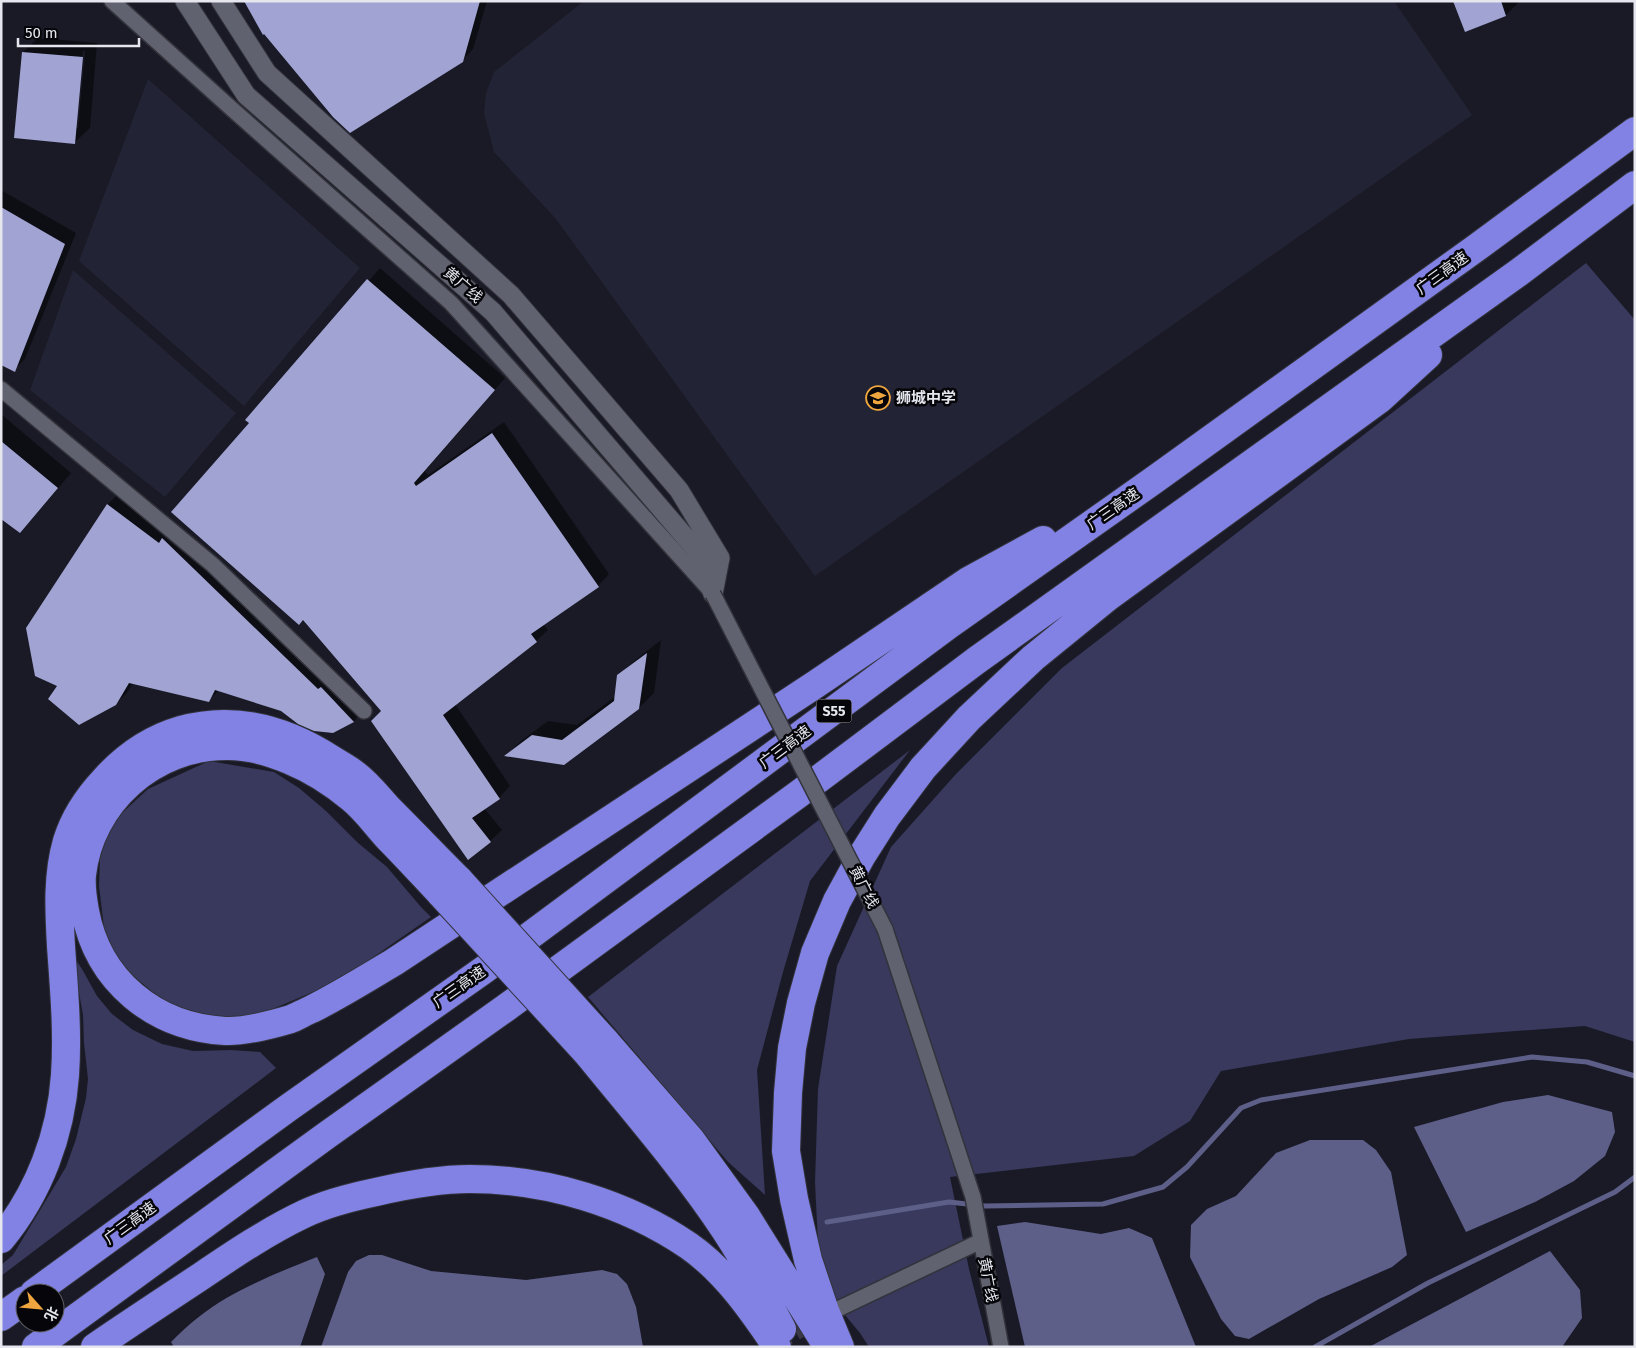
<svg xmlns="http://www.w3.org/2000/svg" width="1636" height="1348" font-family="'Fira Sans','Noto Sans SC',sans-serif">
  <rect width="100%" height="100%" fill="#1a1a26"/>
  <!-- built -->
  <path fill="#222334" d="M 584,1 L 1394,1 L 1472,115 L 815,576 L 556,219 L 494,152 L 484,113 L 486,93 L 494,72 Z
    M 148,79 L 360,268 L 244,406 L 79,261 Z
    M 73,270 L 236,413 L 165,497 L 30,390 Z"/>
  <!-- green -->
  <path fill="#38395c" d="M 1586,263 L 1635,320 L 1635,1042 L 1585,1026 L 1409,1039 L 1221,1071 L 1190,1121 L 1134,1156 L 950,1177 L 969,1269 L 989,1347 L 869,1347 L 860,1333 L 830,1297 L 819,1264 L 815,1182 L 818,1089 L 837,966 L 891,847 L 956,774 L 1062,668 Z
    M 910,750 L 810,881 L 783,972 L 757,1070 L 765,1195 L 728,1162 L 588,997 Z
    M 209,761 L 274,772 L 299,788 L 326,811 L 357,842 L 387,867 L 421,907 L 431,917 L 349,974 L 327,986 L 256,1016 L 238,1019 L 210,1016 L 185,1010 L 161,999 L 130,973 L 106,944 L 99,886 L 100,858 L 111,823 L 148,789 Z
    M 72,954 L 82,969 L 97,996 L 112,1014 L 133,1030 L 162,1044 L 193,1051 L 231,1050 L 260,1052 L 276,1068 L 1,1276 L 1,1265 L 13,1255 L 66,1167 L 76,1139 L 86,1098 L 88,1079 L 84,1043 L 83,1015 Z"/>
  <!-- water -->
  <path fill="#5d5f89" d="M 1548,1095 L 1612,1112 L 1615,1132 L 1605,1156 L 1574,1181 L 1535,1202 L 1466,1232 L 1414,1127 L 1503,1102 Z
    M 1310,1140 L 1363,1140 L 1376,1150 L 1391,1172 L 1407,1255 L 1392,1267 L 1319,1299 L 1249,1339 L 1235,1336 L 1221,1319 L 1190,1257 L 1191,1225 L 1207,1209 L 1236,1196 L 1276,1153 Z
    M 1025,1222 L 1101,1234 L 1129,1228 L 1152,1238 L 1196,1347 L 1025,1347 L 997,1226 Z
    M 1550,1251 L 1580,1290 L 1582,1318 L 1562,1347 L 1369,1347 Z
    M 369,1255 L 382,1255 L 431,1271 L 526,1280 L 602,1270 L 617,1274 L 627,1284 L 636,1307 L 643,1347 L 321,1347 L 348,1272 L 356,1261 Z
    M 317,1257 L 325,1274 L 300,1347 L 174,1347 L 171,1342 C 180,1333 189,1324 200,1316 C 231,1291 279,1272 317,1257 Z"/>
  <!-- shadow -->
  <path fill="#0007" fill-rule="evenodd" d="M 245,1 L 487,1 L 473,49 L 462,61 Z
    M 1455,1 L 1520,1 L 1506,15 Z
    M 38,38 L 97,43 L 90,128 L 75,142 L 23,52 ZM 83,51 L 85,51 L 78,128 L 75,128 Z
    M 1,190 L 76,233 L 25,359 L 14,370 L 1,364 Z
    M 380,268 L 505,378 L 425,471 L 428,475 L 504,422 L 609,574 L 598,586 L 543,624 L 548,630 L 536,641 L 455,704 L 510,786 L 499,798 L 484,808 L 502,830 L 490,841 L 383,711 L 251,423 L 247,420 Z
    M 1,414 L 71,473 L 34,517 L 20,531 L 1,518 Z
    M 119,493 L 170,532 L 364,710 L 354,721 L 333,732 L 281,710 L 219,690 L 209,700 L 133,683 L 127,693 L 115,704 L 59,685 L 28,628 L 108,504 Z
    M 661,640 L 654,693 L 639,708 L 564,764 L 507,755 L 521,741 L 548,721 L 577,725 L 615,697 L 618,676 L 634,661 Z"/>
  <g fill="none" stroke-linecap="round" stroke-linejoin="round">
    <!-- stream -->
    <path stroke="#5d5f89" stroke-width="5" d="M 827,1222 L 949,1202 L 985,1206 L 1103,1204 L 1163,1187 L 1187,1167 L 1241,1108 L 1261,1100 L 1532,1057 L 1587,1062 L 1635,1076
      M 1315,1347 L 1428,1283 L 1615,1192 L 1635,1177"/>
  </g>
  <!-- building -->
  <path fill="#a1a4d2" d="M 244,1 L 480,1 L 463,62 L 350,133 L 333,117 L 264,34 L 263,35 Z
    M 1453,1 L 1501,1 L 1506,16 L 1465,32 Z
    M 22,52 L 83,57 L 75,144 L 14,138 Z
    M 1,207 L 65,244 L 15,372 L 1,365 Z
    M 367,279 L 495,390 L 414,483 L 416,486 L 492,433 L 599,587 L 531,634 L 537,642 L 443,715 L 500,799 L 472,818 L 491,842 L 468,860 L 371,721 L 381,711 L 303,620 L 299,625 L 171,512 L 249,423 L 245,420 Z
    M 1,441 L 58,488 L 20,533 L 1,519 Z
    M 107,504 L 159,543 L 162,538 L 318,689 L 321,687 L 354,722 L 333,733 L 314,731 L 298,724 L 281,711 L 215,690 L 209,702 L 129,683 L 116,705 L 79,725 L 48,699 L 57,686 L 35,676 L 26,628 Z
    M 647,653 L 639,709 L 564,765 L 504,756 L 532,735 L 562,740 L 614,701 L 617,675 Z"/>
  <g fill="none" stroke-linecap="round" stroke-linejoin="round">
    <!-- minor-tunnel -->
    <path stroke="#383944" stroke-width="15" stroke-dasharray="15 8" stroke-linecap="butt" d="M 776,1344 L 817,1321"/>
    <!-- minor casing -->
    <g stroke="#32333b" stroke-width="18">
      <path id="minor" d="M 112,1 L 232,109 L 451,303 L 709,589
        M 1,389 L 213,565 L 364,711
        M 885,929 L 973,1197 L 1001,1347
        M 836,1310 L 981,1241"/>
    </g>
    <!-- tertiary casing -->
    <g stroke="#32333b" stroke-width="21">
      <path id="tertiary" d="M 185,1 L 246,95 L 493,312 L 698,552 L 713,594 L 720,558 L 679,490 L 511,295 L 267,73 L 221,1"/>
    </g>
    <!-- motorway casing -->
    <g stroke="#32333b" stroke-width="30">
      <path id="motorway" d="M 441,894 C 423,875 406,856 388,838 C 376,825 365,809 351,798 C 333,783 311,769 289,760 C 270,752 249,746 228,746 C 154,745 90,802 82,875 C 81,886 83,900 85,911 C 98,981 154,1027 225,1031 C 243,1032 274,1024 291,1019 C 298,1016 305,1012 312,1009 C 340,995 367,978 394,962 L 816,684 L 968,581 L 1043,540
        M 605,1041 L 691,1140 L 746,1216 L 824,1341
        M 587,1053 C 634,1111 684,1168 725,1230 C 746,1262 764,1295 782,1329
        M 1,1239 C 39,1193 61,1134 65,1075 C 68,1032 64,989 61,946 C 59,911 57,875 67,841 C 74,818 88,797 105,779 C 126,756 150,739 181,730 C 235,715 287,730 333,760 C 341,765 349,769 356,775 C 368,784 378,797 388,808 C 412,832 435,856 459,880
        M 34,1293 L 288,1108 L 485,969 L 950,624 L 1154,480 L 1476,248 L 1635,131
        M 1,1317 L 25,1300
        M 36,1347 L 327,1135 L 507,1007 L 800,793 L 977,660 L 1518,273 L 1635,185
        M 95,1347 C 130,1323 165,1300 200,1277 C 234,1254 268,1231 304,1214 C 327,1203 352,1197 376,1192 C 406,1185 438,1179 470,1179 C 546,1179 626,1203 689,1246 C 726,1272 752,1310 777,1347
        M 840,1347 L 825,1311 L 808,1260 L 794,1199 L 786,1151 L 788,1093 L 792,1048 L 801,1003 L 815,953 L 837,901 L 861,857 L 887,816 L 923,768 L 969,718 L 1033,658 L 1108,597 L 1380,399 L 1428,355"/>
    </g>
    <!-- minor -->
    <use href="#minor" stroke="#616270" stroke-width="15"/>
    <!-- tertiary -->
    <use href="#tertiary" stroke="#616270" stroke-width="19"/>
    <!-- motorway -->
    <use href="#motorway" stroke="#8282e5" stroke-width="28"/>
    <!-- minor-bridge casing -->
    <g stroke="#32333b" stroke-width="18" stroke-linecap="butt">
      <path id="minor-bridge" d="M 713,594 L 885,929"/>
    </g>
    <!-- motorway-bridge casing -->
    <g stroke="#32333b" stroke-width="30" stroke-linecap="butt">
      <path id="motorway-bridge" d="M 459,880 L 605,1041
        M 441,894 L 587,1053"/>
    </g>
    <!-- minor-bridge -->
    <use href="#minor-bridge" stroke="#616270" stroke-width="15"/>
    <!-- motorway-bridge -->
    <use href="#motorway-bridge" stroke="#8282e5" stroke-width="28"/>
  </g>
  <!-- icons -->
  <defs>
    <g id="school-ring" transform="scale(1.25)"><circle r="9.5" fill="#06060a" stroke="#f0a63e" stroke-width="1.5"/><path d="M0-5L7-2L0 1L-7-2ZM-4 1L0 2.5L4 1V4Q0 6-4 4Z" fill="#f0a63e"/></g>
  </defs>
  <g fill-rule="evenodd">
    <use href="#school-ring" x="878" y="398"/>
  </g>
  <g text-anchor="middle" stroke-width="5" stroke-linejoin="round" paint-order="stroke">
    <!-- shield labels -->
    <rect fill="#06060a" stroke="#a2a3aa" stroke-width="1" x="816.5" y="699.5" width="35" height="23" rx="4"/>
    <g font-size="14" font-weight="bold" fill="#e5e6ee">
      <text x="834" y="716">S55</text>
    </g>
    <!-- street labels -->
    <g font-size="15" fill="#e5e6ee" stroke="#06060a">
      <text transform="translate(1442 273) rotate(-36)" y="5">广三高速</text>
      <text transform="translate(463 285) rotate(41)" y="5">黄广线</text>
      <text transform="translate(1113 509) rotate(-35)" y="5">广三高速</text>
      <text transform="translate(785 747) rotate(-37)" y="5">广三高速</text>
      <text transform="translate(864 887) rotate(63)" y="5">黄广线</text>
      <text transform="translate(459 987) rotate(-35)" y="5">广三高速</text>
      <text transform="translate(130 1223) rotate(-36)" y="5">广三高速</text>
      <text transform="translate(988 1280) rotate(79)" y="5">黄广线</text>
    </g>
    <!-- poi labels -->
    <g font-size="15" font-weight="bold" fill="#e5e6ee" stroke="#06060a" text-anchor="start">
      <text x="896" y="403">狮城中学</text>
    </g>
  </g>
  <!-- border -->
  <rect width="1636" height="1348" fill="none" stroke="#e5e6ee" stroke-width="5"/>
  <!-- north arrow -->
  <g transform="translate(40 1308) rotate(117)"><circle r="24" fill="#06060a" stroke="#5f6065"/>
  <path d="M0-4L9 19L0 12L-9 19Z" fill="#f0a63e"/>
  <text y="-8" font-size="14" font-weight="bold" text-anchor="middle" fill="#e5e6ee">北</text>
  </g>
  <!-- scale -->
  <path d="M18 38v8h121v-8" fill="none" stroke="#e5e6ee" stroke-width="2.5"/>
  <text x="25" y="38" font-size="15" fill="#e5e6ee" stroke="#06060a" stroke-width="4" paint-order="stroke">50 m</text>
</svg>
